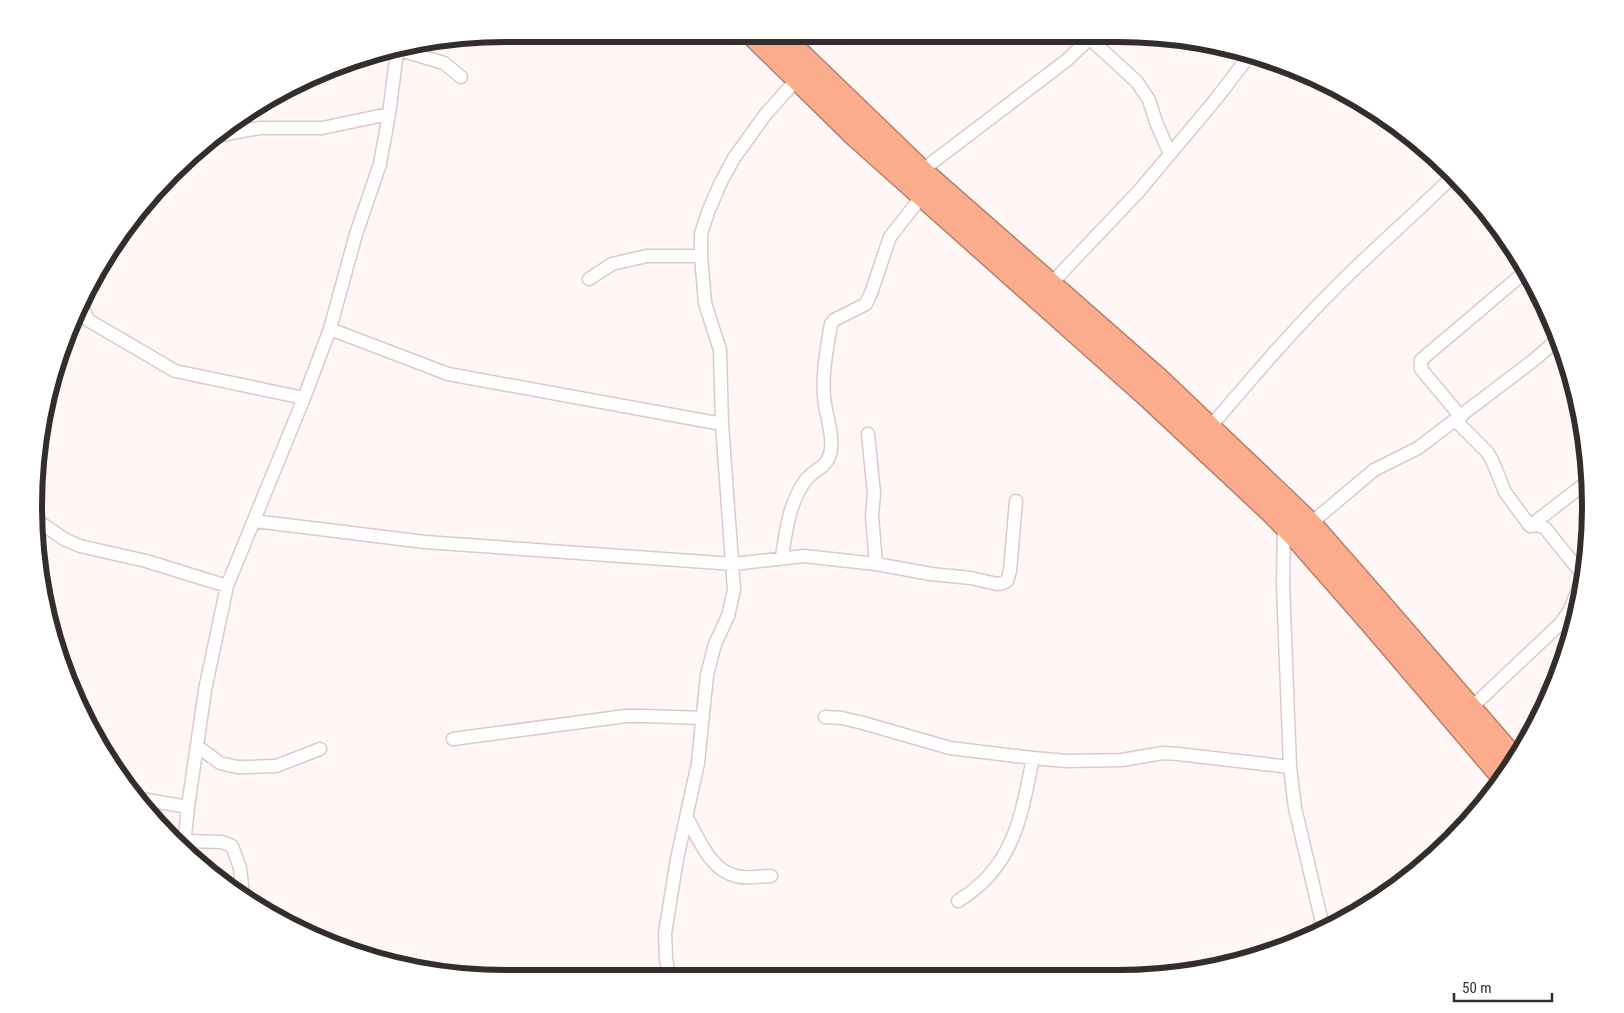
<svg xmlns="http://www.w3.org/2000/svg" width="1624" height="1013" font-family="'Roboto Condensed',sans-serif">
  <rect width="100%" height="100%" fill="#fef7f5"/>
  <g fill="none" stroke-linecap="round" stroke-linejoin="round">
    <!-- street casing -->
    <g stroke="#dacbc5" stroke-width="15">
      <path id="street" d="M 1088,37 L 1137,82 L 1149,100 L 1156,122 L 1170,154
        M 403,51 L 444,63 L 461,77
        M 221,135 L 260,128 L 322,128 L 389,114
        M 921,171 L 1067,60 L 1091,37
        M 589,279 L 612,264 L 647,256 L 701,256
        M 1047,288 L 1139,191 L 1216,99 L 1249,56
        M 83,309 L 88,320 L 175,371 L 304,398
        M 330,329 L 448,374 L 722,424
        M 1461,417 L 1421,369 L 1421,360 L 1519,277
        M 1456,421 L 1487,452 L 1492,460 L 1505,492 L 1530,526 L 1537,525 L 1545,528 L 1583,575
        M 1210,427 C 1251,379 1292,331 1337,286 C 1375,248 1415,214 1453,176
        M 868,434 L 874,493 L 872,516 L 876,564
        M 35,519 L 64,539 L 80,546 L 146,561 L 227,586
        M 254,521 L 425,542 L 734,564 L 804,556 L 876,564 L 931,574 L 971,578 L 997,584 L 1003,583 L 1007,581 L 1010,571 L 1016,501
        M 1310,524 L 1374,470 L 1418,448 L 1534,360 L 1558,339
        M 1284,525 L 1283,584 L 1290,767 L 1295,808 L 1324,931
        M 1530,526 L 1587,482
        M 782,557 C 786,530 789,504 805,481 C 812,471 825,468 829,457 C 836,440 825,414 824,396 C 822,372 827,348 831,324 L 834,320 L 866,304 L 871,293 L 890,237 L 922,196
        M 1471,708 L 1561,623 L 1570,610 L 1583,576
        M 825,717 L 842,718 L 863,723 L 950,748 L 1033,758 L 1066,761 L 1122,760 L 1163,753 L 1178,754 L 1290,767
        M 453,739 L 626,716 L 644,716 L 703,718
        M 197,746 L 220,763 L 237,767 L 250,767 L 276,766 L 320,749
        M 141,799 L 188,807
        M 687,818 C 699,839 710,870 736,876 C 746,879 760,876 771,876
        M 185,841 L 222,842 L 232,846 L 240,868 L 243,895
        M 184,845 L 188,807 L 205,690 L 227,586 L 304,398 L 330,329 L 356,234 L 380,164 L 389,114 L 397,52
        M 958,901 C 1014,867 1021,817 1033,758
        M 669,976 L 666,959 L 665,933 L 677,859 L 698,763 L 707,675 L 715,644 L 728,616 L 734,590 L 722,424 L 720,350 L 705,303 L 701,256 L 701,234 L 708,212 L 721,182 L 734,158 L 765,115 L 798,78"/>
    </g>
    <!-- highway casing -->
    <g stroke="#b5806b" stroke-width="25">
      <path id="highway" d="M 753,35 L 856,136 L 1150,398 L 1272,512 L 1299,540 L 1370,621 L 1503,777
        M 780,35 L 921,171 L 1159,380 L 1284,499 L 1310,524 L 1380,604 L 1514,759"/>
    </g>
    <!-- street -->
    <use href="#street" stroke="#fff" stroke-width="12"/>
    <!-- highway -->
    <use href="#highway" stroke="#fbac8d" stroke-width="22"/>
  </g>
  <!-- crop -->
  <path d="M0 0H1624V1013H0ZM506 42H1118A464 464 0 0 1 1582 506V506A464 464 0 0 1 1118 970H506A464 464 0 0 1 42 506V506A464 464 0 0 1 506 42Z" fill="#fff" fill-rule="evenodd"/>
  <path fill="none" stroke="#332d2b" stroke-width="6" d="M506 42H1118A464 464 0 0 1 1582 506V506A464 464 0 0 1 1118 970H506A464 464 0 0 1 42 506V506A464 464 0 0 1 506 42Z"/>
  <!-- scale -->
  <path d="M1454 993v8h98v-8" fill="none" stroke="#332d2b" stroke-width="2.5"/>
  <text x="1462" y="993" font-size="15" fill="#332d2b" stroke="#ffffff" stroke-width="4" paint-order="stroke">50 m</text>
</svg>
